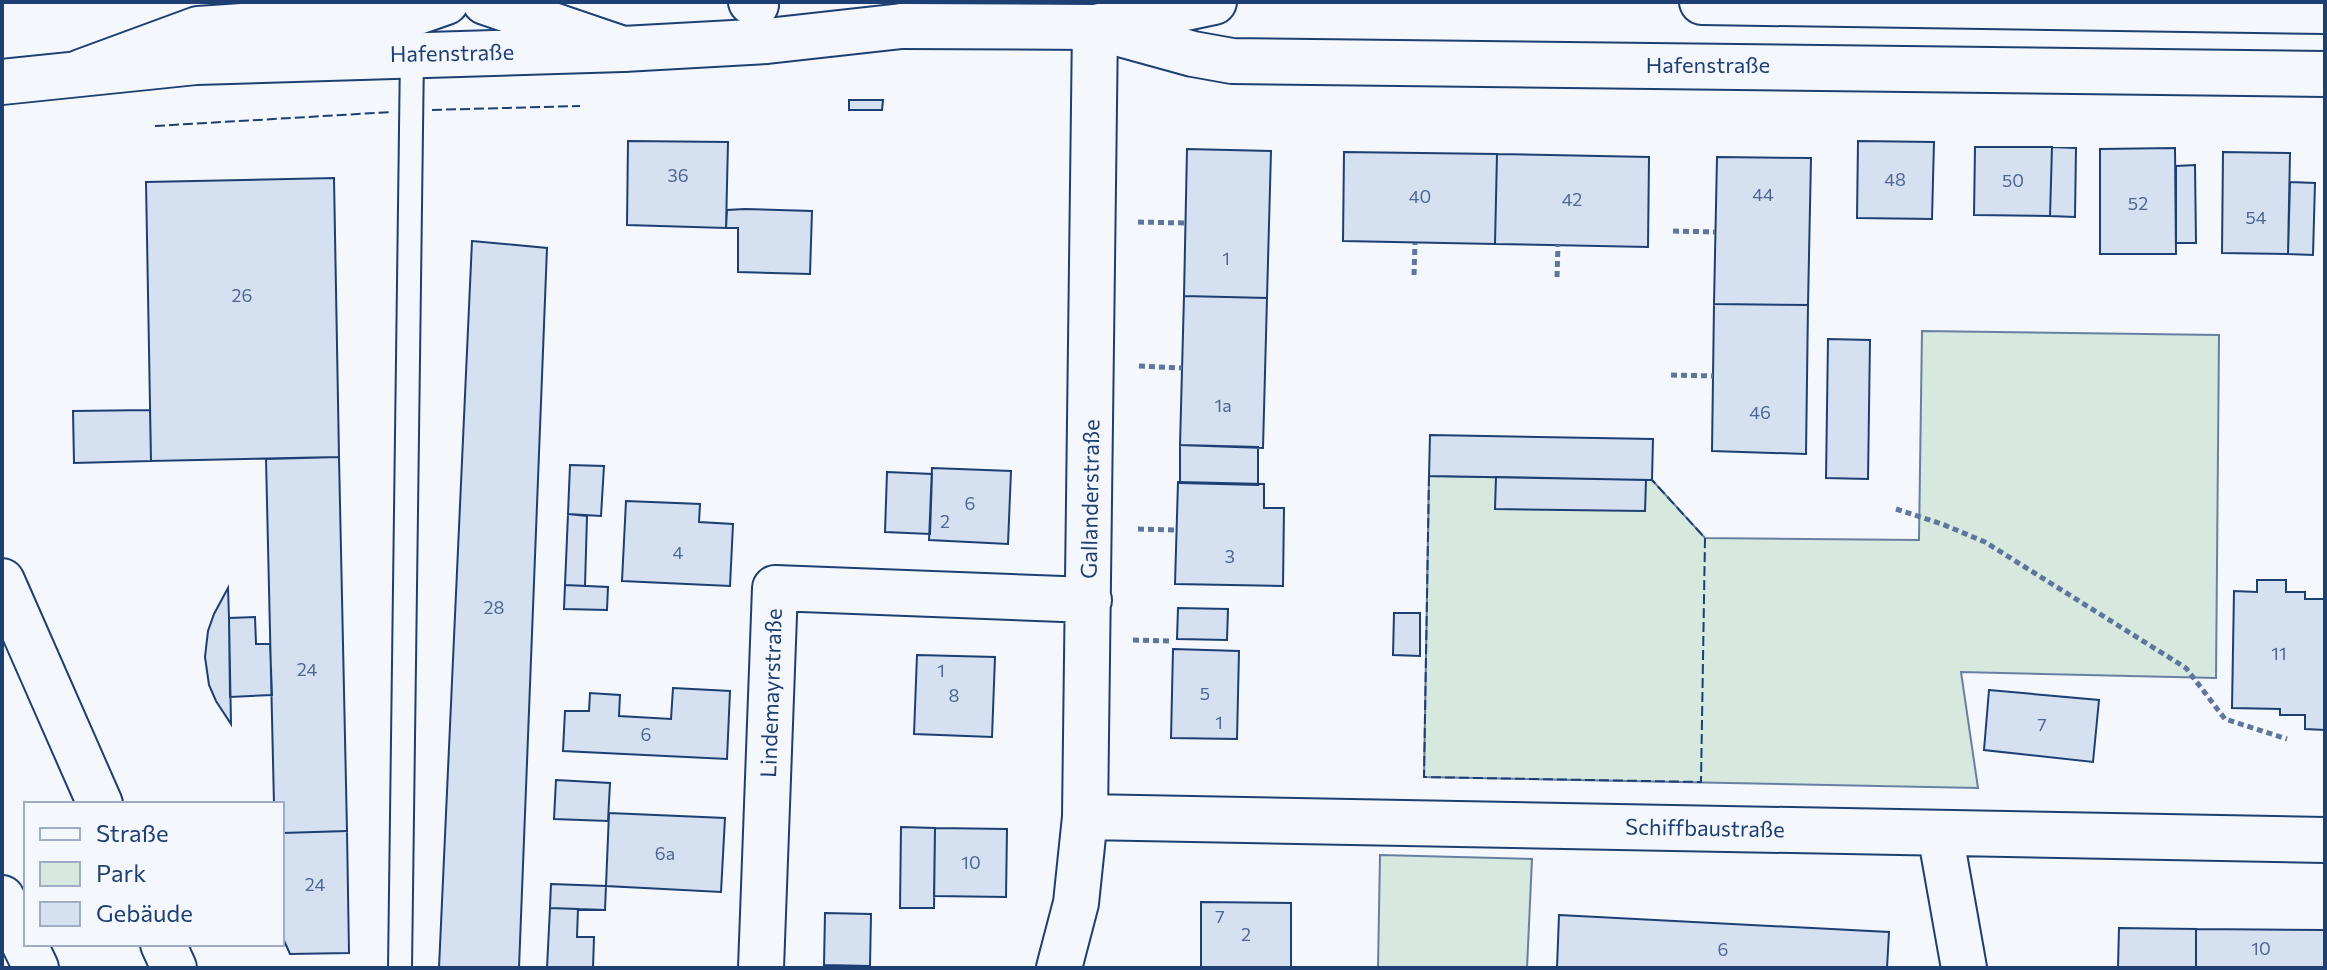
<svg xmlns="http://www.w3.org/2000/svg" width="2327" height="970" font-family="Commissioner,sans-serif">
  <rect width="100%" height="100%" fill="#f4f7fb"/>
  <!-- green -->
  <path fill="#d7e8df" stroke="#687fa3" stroke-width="2" d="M 1922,331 L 2219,335 L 2216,678 L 1961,672 L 1978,788 L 1424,777 L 1429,476 L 1652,480 L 1705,538 L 1919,540 Z
    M 1380,855 L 1532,859 L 1527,968 L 1378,968 Z"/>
  <!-- building -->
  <path fill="#d5e0f0" stroke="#1d3f73" stroke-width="2" d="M 849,100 L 883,100 L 882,110 L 849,110 Z
    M 628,141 L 728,142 L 726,228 L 627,225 Z
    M 1858,141 L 1934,142 L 1932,219 L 1857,218 Z
    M 1975,147 L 2052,147 L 2050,216 L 1974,215 Z
    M 2052,147 L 2076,148 L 2075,217 L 2050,216 Z
    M 2175,148 L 2176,254 L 2100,254 L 2100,149 Z
    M 1187,149 L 1271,151 L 1267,298 L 1184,296 Z
    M 1344,152 L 1497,154 L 1495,244 L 1343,241 Z
    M 2223,152 L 2290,153 L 2288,254 L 2222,253 Z
    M 1497,154 L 1649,157 L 1648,247 L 1495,244 Z
    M 1717,157 L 1811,158 L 1808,305 L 1714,304 Z
    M 2195,165 L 2196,243 L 2176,243 L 2176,166 Z
    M 334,178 L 339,457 L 151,461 L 146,182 Z
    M 2290,182 L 2315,183 L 2313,255 L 2288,254 Z
    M 745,209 L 812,211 L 810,274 L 738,272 L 738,228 L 726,228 L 727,210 Z
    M 472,241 L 547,248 L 519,968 L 439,968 Z
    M 1184,296 L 1267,298 L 1263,448 L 1180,445 Z
    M 1714,304 L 1808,305 L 1806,454 L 1712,451 Z
    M 1828,339 L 1870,340 L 1868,479 L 1826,478 Z
    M 150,410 L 151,461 L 74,463 L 73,411 Z
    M 1430,435 L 1653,439 L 1652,480 L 1429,476 Z
    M 1180,445 L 1258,447 L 1258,485 L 1180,483 Z
    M 339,457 L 347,831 L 282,833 L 282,804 L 274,804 L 266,459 Z
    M 570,465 L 604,466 L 601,516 L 568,514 Z
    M 932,468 L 1011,471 L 1008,544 L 929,540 Z
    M 887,472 L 932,474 L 930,534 L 885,532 Z
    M 1496,477 L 1646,480 L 1645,511 L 1495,509 Z
    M 1178,482 L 1264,484 L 1264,508 L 1284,508 L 1283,586 L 1175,584 Z
    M 626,501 L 700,504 L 699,522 L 733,524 L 730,586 L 622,581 Z
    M 568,514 L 587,516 L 585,586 L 565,585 Z
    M 2257,580 L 2286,580 L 2286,592 L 2305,592 L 2305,599 L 2325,599 L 2325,730 L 2305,729 L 2305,715 L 2280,715 L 2280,709 L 2232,708 L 2234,591 L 2257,592 Z
    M 565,585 L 608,587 L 607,610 L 564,609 Z
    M 228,588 L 229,618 L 231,724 L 216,701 L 209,685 L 205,657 L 208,631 L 214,614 Z
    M 1178,608 L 1228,609 L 1227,640 L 1177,639 Z
    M 1394,613 L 1420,613 L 1420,656 L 1393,655 Z
    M 255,617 L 256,644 L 270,644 L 272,695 L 230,697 L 229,618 Z
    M 1173,649 L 1239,651 L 1237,739 L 1171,738 Z
    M 917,655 L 995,657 L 992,737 L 914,734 Z
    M 673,688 L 730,691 L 727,759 L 563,751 L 565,711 L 589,711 L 590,693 L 620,695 L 619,716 L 671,719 Z
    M 1989,690 L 2099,700 L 2093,762 L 1984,750 Z
    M 556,780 L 610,783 L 608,821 L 554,819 Z
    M 609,813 L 725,818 L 721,892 L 606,886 Z
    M 901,827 L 935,828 L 934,908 L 900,908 Z
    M 935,828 L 1007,829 L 1006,897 L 934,896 Z
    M 347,831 L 349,953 L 290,954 L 282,936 L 282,833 Z
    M 551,884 L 606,886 L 605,910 L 550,908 Z
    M 1201,902 L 1291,903 L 1291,968 L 1201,968 Z
    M 550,908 L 578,909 L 577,937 L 594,937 L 593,968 L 547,968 Z
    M 825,913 L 871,914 L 870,966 L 824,965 Z
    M 1559,915 L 1889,932 L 1887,968 L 1557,968 Z
    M 2119,928 L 2196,929 L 2196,968 L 2118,968 Z
    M 2196,929 L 2325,930 L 2325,968 L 2196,968 Z"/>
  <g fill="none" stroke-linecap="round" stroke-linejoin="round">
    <!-- lane casing -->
    <g stroke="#1d3f73" stroke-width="26">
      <path id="lane" d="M 400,968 L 412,54"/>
    </g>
    <!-- street casing -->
    <g stroke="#1d3f73" stroke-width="48">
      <path id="street" d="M 1085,817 L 2325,840
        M 1940,833 L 1964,968
        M 761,968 L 775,588 L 1089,600
        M 1059,968 L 1076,903 L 1085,817 L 1095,27"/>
    </g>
    <!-- secondary casing -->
    <g stroke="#1d3f73" stroke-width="48">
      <path id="secondary" d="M 1702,2 L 2325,11
        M 902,26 L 1095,27 L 1214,2
        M 1095,27 L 1193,54 L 1232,61 L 2325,74"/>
    </g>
    <!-- primary casing -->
    <g stroke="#1d3f73" stroke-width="48">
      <path id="primary" d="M 2,82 L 196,62 L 623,49 L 767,41 L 902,26"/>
    </g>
    <!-- highway casing -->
    <g stroke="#1d3f73" stroke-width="48">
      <path id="highway" d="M 485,2 L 623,49
        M 751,2 L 756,5
        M 81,72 L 198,29 L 409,15 L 446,2
        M 2,581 L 100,804
        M 2,898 L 36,968
        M 163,944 L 174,968"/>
    </g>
    <!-- path -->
    <path stroke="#5e769c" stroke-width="5" stroke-dasharray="6 4" stroke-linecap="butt" d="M 1138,222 L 1185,223
      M 1673,231 L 1715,232
      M 1414,275 L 1415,243
      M 1557,277 L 1558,245
      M 1139,366 L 1182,368
      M 1671,375 L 1713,376
      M 1896,509 L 1942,524 L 1985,542 L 2186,668 L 2225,719 L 2287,739
      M 1138,529 L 1177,530
      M 1133,640 L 1172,641"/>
    <!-- lane -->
    <use href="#lane" stroke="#f4f7fb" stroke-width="22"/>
    <!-- street -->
    <use href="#street" stroke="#f4f7fb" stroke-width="44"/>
    <!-- secondary -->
    <use href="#secondary" stroke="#f4f7fb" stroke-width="44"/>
    <!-- primary -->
    <use href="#primary" stroke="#f4f7fb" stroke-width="44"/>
    <!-- highway -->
    <use href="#highway" stroke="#f4f7fb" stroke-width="44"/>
    <!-- fence -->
    <path stroke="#1d3f73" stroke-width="2" stroke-dasharray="10 4" stroke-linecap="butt" d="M 432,110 L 580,106
      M 155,126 L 392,112
      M 1429,476 L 1424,777 L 1701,782 L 1705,538 L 1652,480"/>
  </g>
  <g text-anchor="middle" stroke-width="6" stroke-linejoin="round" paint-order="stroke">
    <!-- number labels -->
    <g font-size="18" fill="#4b6792">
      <text x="678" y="182">36</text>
      <text x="1895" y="186">48</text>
      <text x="2013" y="187">50</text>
      <text x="1763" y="201">44</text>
      <text x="1420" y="203">40</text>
      <text x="1572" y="206">42</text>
      <text x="2138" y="210">52</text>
      <text x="2256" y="224">54</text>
      <text x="1226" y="265">1</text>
      <text x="242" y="302">26</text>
      <text x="1223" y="412">1a</text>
      <text x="1760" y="419">46</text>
      <text x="970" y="510">6</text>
      <text x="945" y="528">2</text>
      <text x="678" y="559">4</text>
      <text x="1230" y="563">3</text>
      <text x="494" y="614">28</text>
      <text x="2279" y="660">11</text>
      <text x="307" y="676">24</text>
      <text x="941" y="677">1</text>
      <text x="1205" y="700">5</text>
      <text x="954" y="702">8</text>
      <text x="1219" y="729">1</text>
      <text x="2042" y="731">7</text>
      <text x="646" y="741">6</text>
      <text x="665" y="860">6a</text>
      <text x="971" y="869">10</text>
      <text x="315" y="891">24</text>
      <text x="1220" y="923">7</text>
      <text x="1246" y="941">2</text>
      <text x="2261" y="955">10</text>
      <text x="1723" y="956">6</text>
    </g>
    <!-- street labels -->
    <g font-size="22" fill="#1d3f73" stroke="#f4f7fb">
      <text transform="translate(452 53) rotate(-1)" y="8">Hafenstraße</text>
      <text x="1708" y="73">Hafenstraße</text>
      <text transform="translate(1090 499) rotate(-89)" y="8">Gallanderstraße</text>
      <text transform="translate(771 693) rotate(-88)" y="8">Lindemayrstraße</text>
      <text transform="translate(1705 828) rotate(1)" y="8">Schiffbaustraße</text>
    </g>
  </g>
  <!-- border -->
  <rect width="2327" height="970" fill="none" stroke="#1d3f73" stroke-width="8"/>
  <!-- legend -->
  <rect x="24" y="802" width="260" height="144" fill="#f4f7fb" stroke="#9eadc5" stroke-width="2"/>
  <rect x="40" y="828" width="40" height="12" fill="#f4f7fb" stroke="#9eadc5" stroke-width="2"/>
  <text x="96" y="842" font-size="24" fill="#1d3f73">Straße</text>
  <rect x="40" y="862" width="40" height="24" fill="#d7e8df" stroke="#9eadc5" stroke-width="2"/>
  <text x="96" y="882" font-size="24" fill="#1d3f73">Park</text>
  <rect x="40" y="902" width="40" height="24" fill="#d5e0f0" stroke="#9eadc5" stroke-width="2"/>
  <text x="96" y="922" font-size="24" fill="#1d3f73">Gebäude</text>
</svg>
